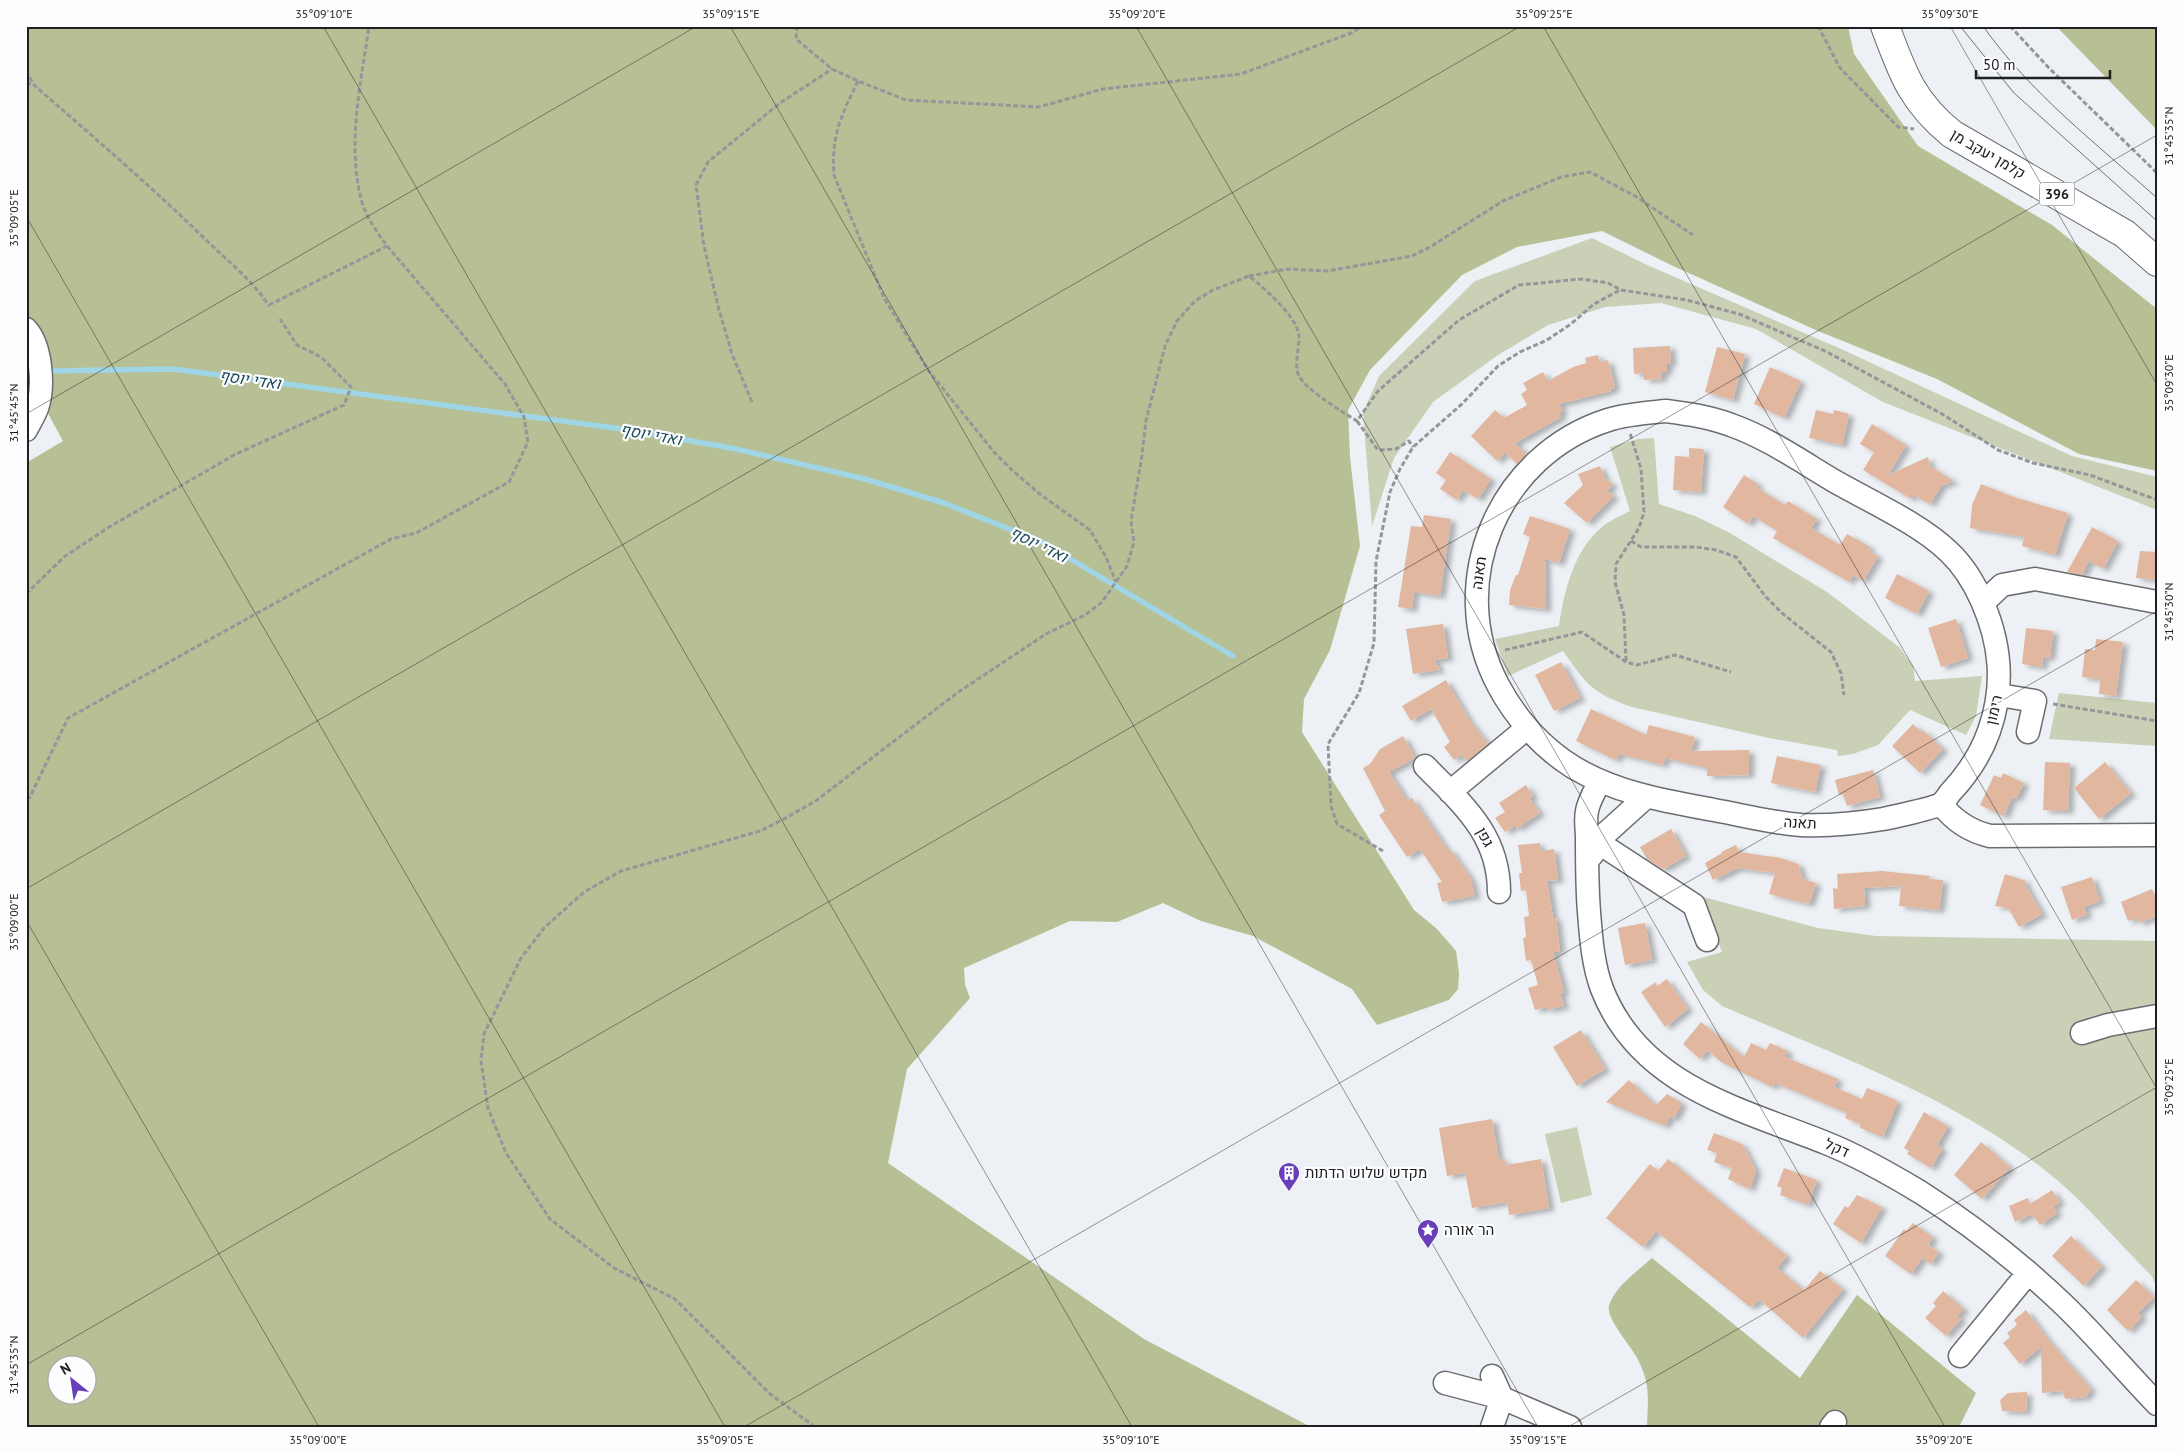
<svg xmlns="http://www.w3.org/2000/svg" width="2183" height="1453" font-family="'PT Sans',Heebo,sans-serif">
  <defs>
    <filter id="shadow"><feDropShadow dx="5.5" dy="3" stdDeviation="2.5" flood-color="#0004"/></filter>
  </defs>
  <rect width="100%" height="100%" fill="#edf0f4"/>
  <!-- green -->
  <path fill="#cad0b5" d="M 1592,238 L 1647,265 L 1839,348 L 2072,456 L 2157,477 L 2157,510 L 1883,402 L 1756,329 L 1661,303 L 1605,307 L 1548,325 L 1498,355 L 1433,402 L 1394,458 L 1372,526 L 1363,413 L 1379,376 L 1475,281 Z
    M 1654,438 L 1659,504 L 1695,516 L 1730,533 L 1827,592 L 1899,647 L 1913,666 L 1915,681 L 1982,676 L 1976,716 L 1966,735 L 1910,710 L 1878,745 L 1853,754 L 1838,756 L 1837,750 L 1769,738 L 1632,707 C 1592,693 1587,685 1563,651 L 1508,676 L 1495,639 L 1559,626 C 1564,591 1574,550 1602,527 C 1610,520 1621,516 1630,511 L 1610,447 L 1638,439 Z
    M 2059,693 L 2157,703 L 2157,746 L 2049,739 Z
    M 1700,896 L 1818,928 L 1876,936 L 2157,941 L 2157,1288 L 2151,1275 C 2119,1244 2091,1209 2057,1180 C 1960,1099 1837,1056 1722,1006 L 1703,990 L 1687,962 L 1722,952 Z
    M 1577,1127 L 1592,1195 L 1561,1203 L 1545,1134 Z"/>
  <!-- forest -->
  <path fill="#b7bf94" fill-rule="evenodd" d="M 26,26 L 1848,26 L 1854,54 L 1918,146 L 2052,225 L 2157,309 L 2157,471 L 2079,454 L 1937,379 L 1818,331 L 1673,266 L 1602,231 L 1517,247 L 1462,275 L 1370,370 L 1348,410 L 1350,457 L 1360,546 L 1330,650 L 1304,699 L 1302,732 L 1414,910 L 1436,928 L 1456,951 L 1459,973 L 1458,989 L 1449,1000 L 1377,1025 L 1352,989 L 1253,936 L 1201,921 L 1163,903 L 1117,922 L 1070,921 L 964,968 L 965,985 L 970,998 L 907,1069 L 888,1163 L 1144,1339 L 1311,1427 L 26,1427 L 26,463 L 63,441 L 26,373 ZM 58,1366 L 88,1366 L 88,1396 L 58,1396 Z
    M 2056,26 L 2157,26 L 2157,130 Z
    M 1652,1258 L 1800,1378 L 1857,1295 L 1976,1393 L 1959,1427 L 1647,1427 C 1648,1398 1651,1383 1636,1356 C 1630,1345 1606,1318 1609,1306 C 1614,1287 1638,1271 1652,1258 Z"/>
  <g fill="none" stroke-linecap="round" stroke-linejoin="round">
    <!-- stream -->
    <path stroke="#9fd5e5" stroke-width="5.5" d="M 45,371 L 173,369 L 630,430 L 736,449 L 865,479 L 944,503 L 1042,542 L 1233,656"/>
  </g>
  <!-- building -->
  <path fill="#e2b7a0" filter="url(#shadow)" d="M 1670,346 L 1671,363 L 1667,364 L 1667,372 L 1662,372 L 1662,379 L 1644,380 L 1644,373 L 1634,374 L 1633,348 Z
    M 1717,347 L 1745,354 L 1733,400 L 1705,392 Z
    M 1598,355 L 1600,362 L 1608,360 L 1615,388 L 1610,389 L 1611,391 L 1559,404 L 1563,411 L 1559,413 L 1561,417 L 1515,443 L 1526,454 L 1517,464 L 1505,453 L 1497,461 L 1471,436 L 1495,410 L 1504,418 L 1527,405 L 1521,394 L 1527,390 L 1523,383 L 1543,372 L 1548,381 L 1573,367 L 1586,363 L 1585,358 Z
    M 1770,367 L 1801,381 L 1784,418 L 1754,404 Z
    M 1816,410 L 1833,414 L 1834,410 L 1849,414 L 1842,445 L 1809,438 Z
    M 1872,424 L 1906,445 L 1888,475 L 1928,457 L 1930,466 L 1954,481 L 1941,486 L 1930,504 L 1913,495 L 1911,499 L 1863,470 L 1874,452 L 1860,444 Z
    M 1689,448 L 1704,449 L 1701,492 L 1673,490 L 1675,456 L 1689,457 Z
    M 1450,452 L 1491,479 L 1478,499 L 1463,490 L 1457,500 L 1440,489 L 1446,480 L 1436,473 Z
    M 1600,466 L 1605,479 L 1613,484 L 1607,491 L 1614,496 L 1587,523 L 1564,503 L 1583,485 L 1578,474 Z
    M 1744,475 L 1758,484 L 1756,487 L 1785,505 L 1788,501 L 1817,519 L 1811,528 L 1840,545 L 1847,534 L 1870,547 L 1868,550 L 1878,556 L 1863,581 L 1853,575 L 1849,582 L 1773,538 L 1777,531 L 1753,516 L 1748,524 L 1723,507 Z
    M 1981,484 L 2014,497 L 2068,513 L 2055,555 L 2022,546 L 2024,537 L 1970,528 L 1972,505 Z
    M 1424,515 L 1451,519 L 1440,596 L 1414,592 L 1412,609 L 1398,607 L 1411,526 L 1422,527 Z
    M 1530,516 L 1570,529 L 1559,563 L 1545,559 L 1546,609 L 1509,605 L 1510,590 L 1516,575 L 1518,575 L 1530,537 L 1523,534 Z
    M 2092,527 L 2118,541 L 2103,569 L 2089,561 L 2082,575 L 2067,572 Z
    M 2140,551 L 2157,552 L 2157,580 L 2136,578 Z
    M 1897,574 L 1929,591 L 1917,614 L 1885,598 Z
    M 1956,619 L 1968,658 L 1941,667 L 1928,628 Z
    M 1443,624 L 1448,658 L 1434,660 L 1440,670 L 1413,674 L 1406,629 Z
    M 2026,628 L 2053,631 L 2050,658 L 2043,657 L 2042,667 L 2022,664 Z
    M 2096,639 L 2123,642 L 2116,696 L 2099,694 L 2100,679 L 2082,677 L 2085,649 L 2095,650 Z
    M 1561,662 L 1580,698 L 1554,711 L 1535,675 Z
    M 1446,680 L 1469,720 L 1488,744 L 1467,761 L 1462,755 L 1454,760 L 1444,747 L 1450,742 L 1431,709 L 1411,721 L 1402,706 Z
    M 1591,709 L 1646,735 L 1649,725 L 1695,737 L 1691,751 L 1749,750 L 1749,775 L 1707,776 L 1707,768 L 1665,758 L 1663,765 L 1619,754 L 1616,760 L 1576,741 Z
    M 1913,724 L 1921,732 L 1923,730 L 1943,749 L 1920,773 L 1892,746 Z
    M 1403,736 L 1415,758 L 1389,772 L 1407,801 L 1412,798 L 1448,851 L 1450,849 L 1471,879 L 1475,896 L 1442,902 L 1437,883 L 1442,882 L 1420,849 L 1407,857 L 1379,815 L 1385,811 L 1363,768 L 1370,764 L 1380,749 Z
    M 1777,756 L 1821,765 L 1815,792 L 1771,783 Z
    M 2045,762 L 2070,763 L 2068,811 L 2043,810 Z
    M 2105,762 L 2131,793 L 2099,819 L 2074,788 Z
    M 1873,770 L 1880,797 L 1847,806 L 1843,794 L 1839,795 L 1835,780 Z
    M 2003,773 L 2024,783 L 2016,799 L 2012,797 L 2004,816 L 1980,805 L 1994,775 L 2001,778 Z
    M 1526,785 L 1533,796 L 1529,798 L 1540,813 L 1516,829 L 1516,825 L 1505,832 L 1495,818 L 1505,812 L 1499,803 Z
    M 1671,829 L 1686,856 L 1663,869 L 1647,859 L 1640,847 Z
    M 1540,843 L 1540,851 L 1554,849 L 1558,880 L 1547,881 L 1553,918 L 1556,918 L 1560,951 L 1553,952 L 1564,992 L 1560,993 L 1564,1006 L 1548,1010 L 1547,1007 L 1535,1010 L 1528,988 L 1538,985 L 1531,960 L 1526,961 L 1523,938 L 1526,937 L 1524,917 L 1529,916 L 1526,890 L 1521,891 L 1519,873 L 1522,873 L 1518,845 Z
    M 1736,845 L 1739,852 L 1781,858 L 1798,864 L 1803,879 L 1816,883 L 1809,904 L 1769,894 L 1775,873 L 1738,868 L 1713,880 L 1705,863 L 1722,853 L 1721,852 Z
    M 1882,871 L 1930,876 L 1929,879 L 1943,880 L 1939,910 L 1899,906 L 1901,886 L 1864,888 L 1865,906 L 1834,909 L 1833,888 L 1838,889 L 1837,874 Z
    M 2005,874 L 2026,881 L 2025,884 L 2042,914 L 2019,927 L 2008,908 L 1995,906 Z
    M 2092,877 L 2100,901 L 2084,907 L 2087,915 L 2072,920 L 2061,887 Z
    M 2152,889 L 2157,900 L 2157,916 L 2139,923 L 2137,918 L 2128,921 L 2121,902 Z
    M 1645,923 L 1652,960 L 1625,965 L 1618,928 Z
    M 1667,979 L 1688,1009 L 1665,1027 L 1641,992 L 1656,982 L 1657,986 Z
    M 1701,1022 L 1744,1057 L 1751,1043 L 1766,1050 L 1770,1043 L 1788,1051 L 1785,1057 L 1838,1079 L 1834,1087 L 1862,1099 L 1867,1088 L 1898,1101 L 1883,1137 L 1860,1128 L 1861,1124 L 1845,1118 L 1847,1113 L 1775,1083 L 1772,1087 L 1721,1062 L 1707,1050 L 1700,1059 L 1683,1044 Z
    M 1581,1030 L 1605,1069 L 1577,1086 L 1553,1047 Z
    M 1629,1080 L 1656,1105 L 1667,1094 L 1682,1103 L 1674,1119 L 1670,1116 L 1665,1126 L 1606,1102 Z
    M 1924,1112 L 1948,1126 L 1937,1145 L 1942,1149 L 1931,1168 L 1907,1154 L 1909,1151 L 1904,1148 Z
    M 1492,1119 L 1499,1160 L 1505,1159 L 1506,1165 L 1541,1159 L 1549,1208 L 1509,1215 L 1507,1202 L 1472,1208 L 1465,1173 L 1447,1176 L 1439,1128 Z
    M 1714,1133 L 1742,1144 L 1756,1171 L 1750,1189 L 1728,1179 L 1732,1168 L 1714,1162 L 1717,1153 L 1707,1150 Z
    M 1981,1142 L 2010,1167 L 1982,1199 L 1954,1175 Z
    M 1668,1159 L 1787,1256 L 1777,1268 L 1804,1290 L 1820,1271 L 1843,1289 L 1803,1338 L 1760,1300 L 1750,1307 L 1656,1231 L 1643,1247 L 1606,1218 L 1650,1164 L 1658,1171 Z
    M 1784,1168 L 1817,1180 L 1808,1205 L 1780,1195 L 1782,1188 L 1777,1186 Z
    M 2052,1190 L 2060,1202 L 2053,1207 L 2057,1213 L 2040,1225 L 2032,1214 L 2015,1222 L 2009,1206 L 2028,1198 L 2030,1204 Z
    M 1857,1195 L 1882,1207 L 1861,1243 L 1833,1224 L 1845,1206 L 1848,1208 Z
    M 1913,1223 L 1933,1237 L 1928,1245 L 1939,1252 L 1931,1264 L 1922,1258 L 1911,1274 L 1885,1256 L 1904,1229 L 1906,1231 Z
    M 2071,1236 L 2102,1266 L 2084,1286 L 2052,1256 Z
    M 2136,1280 L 2154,1297 L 2138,1313 L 2142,1317 L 2128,1331 L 2107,1310 Z
    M 1943,1291 L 1964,1309 L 1957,1316 L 1961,1319 L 1946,1336 L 1925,1318 L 1936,1306 L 1933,1303 Z
    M 2026,1310 L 2049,1341 L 2091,1389 L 2086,1397 L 2065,1399 L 2063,1391 L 2042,1393 L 2041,1347 L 2020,1364 L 2003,1343 L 2010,1337 L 2007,1333 L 2017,1325 L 2014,1320 Z
    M 2027,1392 L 2026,1412 L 2002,1411 L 2000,1400 L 2008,1393 Z"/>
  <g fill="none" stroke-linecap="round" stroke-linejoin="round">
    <!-- minor casing -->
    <g stroke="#6a6c70" stroke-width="25">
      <path id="minor" d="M 26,329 C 41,345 44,384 38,405 C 36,413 30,422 26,430
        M 1666,411 C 1689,414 1710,417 1731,425 C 1768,438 1802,462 1836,482 C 1871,502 1920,524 1949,552 C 1964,566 1974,583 1982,601 C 2001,644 2005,686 1989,731 C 1981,754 1967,775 1950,793 C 1947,797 1945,801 1941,804 C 1934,808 1893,817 1883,819 C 1859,823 1826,826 1801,825 C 1772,823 1742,815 1714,810 C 1665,801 1616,793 1573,767 C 1541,747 1515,717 1498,685 C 1444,583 1498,455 1608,420 C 1627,414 1646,413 1666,411 Z
        M 1983,603 L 2002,585 L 2035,579 L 2157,602
        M 1999,695 L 2035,701 L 2028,732
        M 1425,766 C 1462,804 1499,834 1499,892
        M 1600,781 C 1595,791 1589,800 1587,811 C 1585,819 1587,829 1587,838 C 1587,863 1587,887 1589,912 C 1591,938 1593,965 1602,989 C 1640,1086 1739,1108 1826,1143 C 1859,1156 1890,1174 1920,1192 C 1972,1225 2021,1264 2065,1306 C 2097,1337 2126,1372 2157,1404
        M 1450,792 L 1527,728
        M 1941,804 C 1954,821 1969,831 1990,836 L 2157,835
        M 1599,843 L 1694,905 L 1707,940
        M 1592,855 L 1605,834 L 1646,797
        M 2082,1033 L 2108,1025 L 2157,1016
        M 1960,1356 L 2028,1273
        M 1492,1376 L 1502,1398 L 1492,1427
        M 1445,1383 L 1502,1398 L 1570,1427
        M 1831,1427 L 1835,1422"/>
    </g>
    <!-- major casing -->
    <g stroke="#6a6c70" stroke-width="30">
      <path id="major" d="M 1885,26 C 1902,72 1912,102 1952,134 L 2125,234 L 2157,262"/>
    </g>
    <!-- path -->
    <path stroke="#95969a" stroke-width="3" stroke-dasharray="5 2.5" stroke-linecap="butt" d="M 797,26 L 796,39 L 832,69 L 858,81 L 906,100 L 1039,107 L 1103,89 L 1241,74 L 1351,33 L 1363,26
      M 1818,26 L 1840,68 L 1898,127 L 1914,129
      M 2010,26 L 2049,68 L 2157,173
      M 26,71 L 34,85 C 92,136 151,186 206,240 C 228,261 253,281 269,306
      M 858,81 C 841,116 831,136 834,175 L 884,298 L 928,370 L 994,452 L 1013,471 L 1041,495 L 1090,530 L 1106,557 L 1116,582
      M 26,83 L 33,85
      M 1249,276 L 1287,269 L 1327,271 L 1412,256 L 1430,247 L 1503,201 L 1561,177 L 1590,172 L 1635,196 L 1693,235
      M 269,305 L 387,246
      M 752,402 L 732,354 L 718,306 L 704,246 L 696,185 L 708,162 L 780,103 L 832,69
      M 1357,421 L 1378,450 L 1396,449 L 1409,441 L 1413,447
      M 1631,541 L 1641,547 L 1696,547 L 1716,550 L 1736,557 L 1766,597 L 1783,614 L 1831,652 L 1841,673 L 1844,695
      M 26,594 L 64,557 L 109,527 L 236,454 L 344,405 L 351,387 L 321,357 L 297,345 L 280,319
      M 1505,650 L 1582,632 L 1626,662 L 1637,665 L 1675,655 L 1731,672
      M 1626,661 L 1624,615 L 1615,582 L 1616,564 L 1639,528 L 1644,512 L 1641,469 L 1630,433
      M 2053,704 L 2157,721
      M 26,799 L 30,797 L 68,718 L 391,539 L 416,533 L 509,482 L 528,442 L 524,417 L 505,384 L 387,246 C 377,232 366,217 361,199 C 347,142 361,83 369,26
      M 1383,851 L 1337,824 L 1331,806 L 1328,744 L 1359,693 L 1374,643 L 1376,561 L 1390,492 L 1400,469 L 1413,447 L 1462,404 L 1498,366 L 1520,352 L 1547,340 L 1571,324 L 1594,304 L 1620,290
      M 815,1427 L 769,1393 L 675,1299 L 614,1268 L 550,1219 L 506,1153 L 488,1108 L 481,1061 L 484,1034 L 521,958 L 544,928 L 584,892 L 621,871 L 760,831 L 784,819 L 817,800 L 957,693 L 1046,634 L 1085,615 L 1102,602 L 1127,566 L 1134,542 L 1131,521 L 1142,455 L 1146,421 L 1165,346 L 1177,321 L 1195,301 L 1213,290 L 1249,276 C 1263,287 1299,318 1299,337 C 1299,349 1294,366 1299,376 C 1305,389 1344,413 1357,421 L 1378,391 L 1459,320 L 1519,285 L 1582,279 L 1608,283 L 1621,290 L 1687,300 L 1739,314 L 1827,352 L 1944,415 L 1998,450 L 2033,463 L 2090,475 L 2157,500"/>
    <!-- minor -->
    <use href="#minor" stroke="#fff" stroke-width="22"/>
    <!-- major -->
    <use href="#major" stroke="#fff" stroke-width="28"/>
    <!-- tram -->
    <path stroke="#6f7073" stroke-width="1" d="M 1960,26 L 2014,93 L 2157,221
      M 1983,26 C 2030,93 2097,144 2157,198"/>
  </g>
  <!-- ticks -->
  <path fill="none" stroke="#202022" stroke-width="1" stroke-opacity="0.45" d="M 323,26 L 1132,1427M 730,26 L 1538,1427M 1136,26 L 1945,1427M 1543,26 L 2157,1089M 1950,26 L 2157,385M 26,216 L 725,1427M 26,414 L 697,26M 26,889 L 1521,26M 26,920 L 319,1427M 26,1365 L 2157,135M 744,1427 L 2157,611M 1568,1427 L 2157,1087"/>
  <!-- icons -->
  <defs>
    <g id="building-pin" transform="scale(1.125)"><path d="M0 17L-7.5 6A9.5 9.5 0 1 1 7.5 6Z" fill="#683fb8" stroke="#fcfdff"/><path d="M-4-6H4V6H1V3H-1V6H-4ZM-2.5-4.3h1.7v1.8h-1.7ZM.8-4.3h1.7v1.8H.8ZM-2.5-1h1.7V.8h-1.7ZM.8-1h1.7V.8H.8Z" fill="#fff"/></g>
    <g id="sight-pin" transform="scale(1.125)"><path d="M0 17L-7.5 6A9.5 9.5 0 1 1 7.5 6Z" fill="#683fb8" stroke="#fcfdff"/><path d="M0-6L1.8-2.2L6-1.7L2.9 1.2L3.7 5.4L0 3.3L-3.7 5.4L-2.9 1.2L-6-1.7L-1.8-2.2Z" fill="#fff"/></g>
  </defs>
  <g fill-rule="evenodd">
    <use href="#building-pin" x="1289" y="1173"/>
    <use href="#sight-pin" x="1428" y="1230"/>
  </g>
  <g text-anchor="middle" stroke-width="4.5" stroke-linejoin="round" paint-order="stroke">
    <!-- shield labels -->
    <rect fill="#fcfdff" stroke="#626264" stroke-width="1" x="2039.5" y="182.5" width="35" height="23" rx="4"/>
    <g font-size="14" font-weight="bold" fill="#202022">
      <text x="2057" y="199">396</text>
    </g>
    <!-- street labels -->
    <g font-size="15" fill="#202022" stroke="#fcfdff">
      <text transform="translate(1988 154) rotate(30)" y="5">קלמן יעקב מן</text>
      <text transform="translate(1479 573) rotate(-82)" y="5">תאנה</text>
      <text transform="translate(1994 710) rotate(-77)" y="5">רימון</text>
      <text transform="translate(1800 823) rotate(3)" y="5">תאנה</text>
      <text transform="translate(1485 837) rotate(61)" y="5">גפן</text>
      <text transform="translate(1837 1148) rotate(24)" y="5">דקל</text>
    </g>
    <!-- poi labels -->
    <g font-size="15" fill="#202022" stroke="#fcfdff" text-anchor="start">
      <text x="1305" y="1178">מקדש שלוש הדתות</text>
      <text x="1444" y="1235">הר אורה</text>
    </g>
    <!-- water labels -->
    <g font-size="16" font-style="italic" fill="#1d4b58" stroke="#fcfdff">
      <text transform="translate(250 379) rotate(8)" y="6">ואדי יוסף</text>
      <text transform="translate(651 434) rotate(10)" y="6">ואדי יוסף</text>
      <text transform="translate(1039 544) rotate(26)" y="6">ואדי יוסף</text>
    </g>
  </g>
  <!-- border -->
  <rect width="2183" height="1453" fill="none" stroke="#fcfdff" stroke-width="55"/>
  <!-- north arrow -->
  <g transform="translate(72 1380) rotate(330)"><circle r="24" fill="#fcfdff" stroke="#a4a5a7"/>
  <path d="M0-4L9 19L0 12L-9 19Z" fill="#683fb8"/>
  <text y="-8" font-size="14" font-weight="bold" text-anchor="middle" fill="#202022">N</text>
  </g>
  <!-- scale -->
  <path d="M1976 70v8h134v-8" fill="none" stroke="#202022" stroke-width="2.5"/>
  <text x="1983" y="70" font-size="15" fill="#202022" stroke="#fcfdff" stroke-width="4" paint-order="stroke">50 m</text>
  <rect x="28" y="28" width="2128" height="1398" fill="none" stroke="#202022" stroke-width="2"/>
  <g font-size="12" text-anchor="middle" fill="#202022">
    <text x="324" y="18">35°09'10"E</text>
    <text x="731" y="18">35°09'15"E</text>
    <text x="1137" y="18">35°09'20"E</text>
    <text x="1544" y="18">35°09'25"E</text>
    <text x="1950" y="18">35°09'30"E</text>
    <text transform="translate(2169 136) rotate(-90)" y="4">31°45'35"N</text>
    <text transform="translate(14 218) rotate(-90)" y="4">35°09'05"E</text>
    <text transform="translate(2169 383) rotate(-90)" y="4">35°09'30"E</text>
    <text transform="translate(14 413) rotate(-90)" y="4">31°45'45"N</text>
    <text transform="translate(2169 612) rotate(-90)" y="4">31°45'30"N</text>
    <text transform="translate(14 922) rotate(-90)" y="4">35°09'00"E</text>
    <text transform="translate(2169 1087) rotate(-90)" y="4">35°09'25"E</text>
    <text transform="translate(14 1365) rotate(-90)" y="4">31°45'35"N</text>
    <text x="318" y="1444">35°09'00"E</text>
    <text x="725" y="1444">35°09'05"E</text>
    <text x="1131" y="1444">35°09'10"E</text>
    <text x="1538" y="1444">35°09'15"E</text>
    <text x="1944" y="1444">35°09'20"E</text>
  </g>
</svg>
